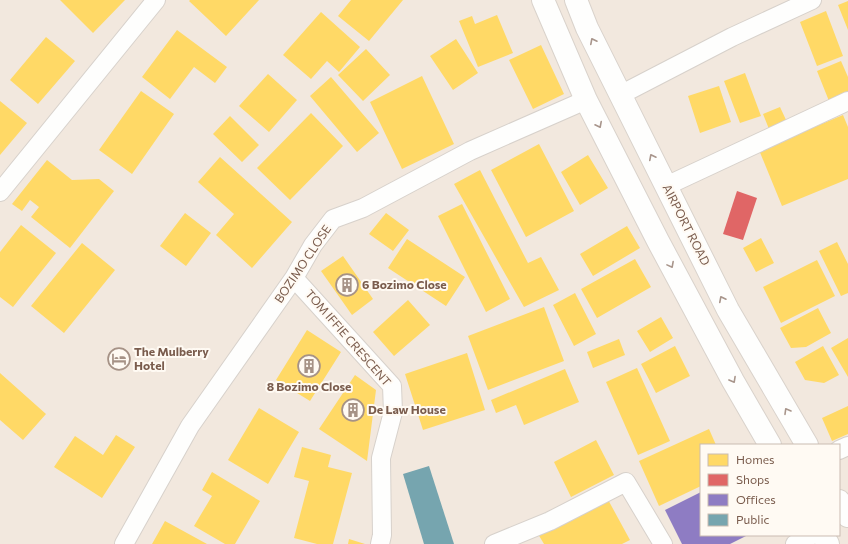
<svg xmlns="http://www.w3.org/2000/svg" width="848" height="544" font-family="Commissioner,sans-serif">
  <rect width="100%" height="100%" fill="#f9f5f0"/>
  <!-- residential -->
  <path fill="#f2e8de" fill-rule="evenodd" d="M 0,0 L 848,0 L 848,544 L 0,544 ZM 701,445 L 839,445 L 839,535 L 701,535 Z"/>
  <!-- homes -->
  <path fill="#ffd966" d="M 60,0 L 125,0 L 93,33 Z
    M 190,0 L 259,0 L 226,36 L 189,1 Z
    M 351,0 L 403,0 L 369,41 L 338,16 Z
    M 848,1 L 848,30 L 838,5 Z
    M 826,11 L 843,56 L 817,66 L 800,22 Z
    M 321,12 L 360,47 L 339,72 L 327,61 L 311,79 L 283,55 Z
    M 497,15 L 513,53 L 478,67 L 459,21 L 472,16 L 475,24 Z
    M 177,30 L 227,67 L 215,83 L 194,67 L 170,99 L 142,77 Z
    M 46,37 L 75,61 L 38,104 L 10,80 Z
    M 456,39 L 478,73 L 453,90 L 430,56 Z
    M 541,45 L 564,94 L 533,109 L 509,60 Z
    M 366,49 L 390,75 L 363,101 L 338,75 Z
    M 841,61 L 848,77 L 848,93 L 829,101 L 817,71 Z
    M 745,73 L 761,116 L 740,123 L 724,81 Z
    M 268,74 L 297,100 L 269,132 L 239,106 Z
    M 422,76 L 454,144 L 402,169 L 370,102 Z
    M 331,77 L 379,133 L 357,152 L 310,96 Z
    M 719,86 L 731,122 L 700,133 L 688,96 Z
    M 141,91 L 174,114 L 132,174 L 99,150 Z
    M 0,101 L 27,123 L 0,155 Z
    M 780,107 L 787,122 L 769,129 L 763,114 Z
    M 311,113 L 343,146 L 290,200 L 257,168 Z
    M 843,115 L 848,127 L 848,179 L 782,206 L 759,150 Z
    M 230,116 L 259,145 L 242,162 L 213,134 Z
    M 539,144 L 574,211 L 526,237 L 491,170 Z
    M 588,155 L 608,188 L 580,205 L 561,172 Z
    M 220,157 L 292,222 L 252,268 L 216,235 L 234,214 L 198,182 Z
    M 47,160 L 72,180 L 99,179 L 114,191 L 70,248 L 31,217 L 39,207 L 30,200 L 22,211 L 12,204 Z
    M 480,170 L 528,263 L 541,257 L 559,290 L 524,307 L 454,184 Z
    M 462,204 L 510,299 L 486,312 L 438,216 Z
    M 185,213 L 211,233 L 186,266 L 160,246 Z
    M 386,213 L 409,230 L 393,251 L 369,234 Z
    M 21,225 L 56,253 L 13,307 L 0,297 L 0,252 Z
    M 627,226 L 640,248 L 593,276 L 580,254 Z
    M 761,238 L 774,263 L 756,272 L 743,248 Z
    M 407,239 L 465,277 L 446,306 L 388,268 Z
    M 837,242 L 848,264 L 848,293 L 841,296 L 819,251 Z
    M 82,243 L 115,270 L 64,333 L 31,306 Z
    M 343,256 L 373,299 L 352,315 L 321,271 Z
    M 635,259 L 651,287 L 597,318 L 581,289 Z
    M 817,260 L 835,296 L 781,323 L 763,287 Z
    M 575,293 L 596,334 L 574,346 L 553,305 Z
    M 408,300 L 430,325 L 394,356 L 373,332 Z
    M 544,307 L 564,361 L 488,390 L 468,336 Z
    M 818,308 L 831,333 L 806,347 L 791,348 L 780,328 Z
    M 661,317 L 673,338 L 650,352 L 637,331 Z
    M 307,330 L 341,352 L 310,401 L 276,380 Z
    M 848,338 L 848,377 L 831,348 Z
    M 619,339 L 625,355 L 593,368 L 587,352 Z
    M 675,346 L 690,376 L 656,393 L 641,364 Z
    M 823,346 L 839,375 L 824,383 L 805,380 L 795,362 Z
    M 467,353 L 485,410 L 423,430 L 405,374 Z
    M 637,368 L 670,441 L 638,455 L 606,382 Z
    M 565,369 L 579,402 L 524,425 L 516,405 L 496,413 L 491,400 Z
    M 0,373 L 46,414 L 23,440 L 0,420 Z
    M 355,375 L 376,390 L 367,461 L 319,429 Z
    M 848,406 L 848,434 L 832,441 L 822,418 Z
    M 259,408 L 299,432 L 268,484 L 228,460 Z
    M 709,429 L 716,445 L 701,445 L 701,486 L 659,506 L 639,461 Z
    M 116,435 L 135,447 L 102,498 L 54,467 L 75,436 L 103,455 Z
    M 596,440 L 614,475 L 571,497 L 554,462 Z
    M 302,447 L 331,455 L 328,467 L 352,473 L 333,544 L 317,544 L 294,538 L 309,481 L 294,477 Z
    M 212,472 L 260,501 L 235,544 L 225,544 L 194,526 L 212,496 L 202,490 Z
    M 606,496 L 630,540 L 622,544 L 544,544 L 538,534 Z
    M 165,521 L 207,544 L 152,544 Z
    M 349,539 L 365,544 L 348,544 Z"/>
  <!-- shops -->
  <path fill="#e06666" d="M 737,191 L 757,198 L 743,240 L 723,234 Z"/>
  <!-- offices -->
  <path fill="#8e7cc3" d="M 701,492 L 701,535 L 748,535 L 730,544 L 682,544 L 665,510 Z"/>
  <!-- public -->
  <path fill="#76a5af" d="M 429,466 L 454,544 L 424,544 L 403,474 Z"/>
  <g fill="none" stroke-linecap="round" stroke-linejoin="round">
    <!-- minor casing -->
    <g stroke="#d7d1cb" stroke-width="20">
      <path id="minor" d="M 620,95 L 732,37 L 812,0
        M 666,186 L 848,101
        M 0,192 L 156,0
        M 294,278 L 392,386 L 393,412 L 381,458 L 382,535 L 380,544
        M 839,450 L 848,446
        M 124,544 L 190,426 L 294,278 L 313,245 L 333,219 L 363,208 L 470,151 L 586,100
        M 494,544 L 550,521 L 626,482 L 663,544
        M 795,544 L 812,535"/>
    </g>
    <!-- secondary casing -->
    <g stroke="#d9d2cb" stroke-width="24">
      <path id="secondary" d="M 543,0 L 586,100 L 658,241 L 733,381 L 770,445
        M 576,0 L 587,28 L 728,310 L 807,445
        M 839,501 L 848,516
        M 823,535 L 828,544"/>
    </g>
    <!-- minor -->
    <use href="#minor" stroke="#fefefd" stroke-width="18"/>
    <!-- secondary -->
    <use href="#secondary" stroke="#fefefd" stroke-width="22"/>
  </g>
  <!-- one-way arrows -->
  <defs><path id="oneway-chevron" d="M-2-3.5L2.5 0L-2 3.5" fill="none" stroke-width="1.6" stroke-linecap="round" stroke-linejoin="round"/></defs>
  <g stroke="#a8958b">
    <use href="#oneway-chevron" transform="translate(593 41) rotate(-117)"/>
    <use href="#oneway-chevron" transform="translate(599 125) rotate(63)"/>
    <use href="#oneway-chevron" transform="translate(652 157) rotate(-117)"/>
    <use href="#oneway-chevron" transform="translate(671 265) rotate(62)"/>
    <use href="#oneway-chevron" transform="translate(722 299) rotate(-117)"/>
    <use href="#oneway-chevron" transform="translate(733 380) rotate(61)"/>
    <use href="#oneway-chevron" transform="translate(787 411) rotate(-120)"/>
  </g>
  <!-- icons -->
  <defs>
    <g id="building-ring" transform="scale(1.15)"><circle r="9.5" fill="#fffaf3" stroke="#a69286" stroke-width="1.5"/><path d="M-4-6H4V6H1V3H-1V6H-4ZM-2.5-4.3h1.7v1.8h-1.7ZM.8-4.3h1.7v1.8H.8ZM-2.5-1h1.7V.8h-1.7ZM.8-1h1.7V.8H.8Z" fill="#a69286"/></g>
    <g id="hotel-ring" transform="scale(1.15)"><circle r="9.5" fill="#fffaf3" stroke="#a69286" stroke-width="1.5"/><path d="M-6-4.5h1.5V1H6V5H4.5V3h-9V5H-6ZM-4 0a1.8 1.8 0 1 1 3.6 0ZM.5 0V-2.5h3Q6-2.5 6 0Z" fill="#a69286"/></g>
  </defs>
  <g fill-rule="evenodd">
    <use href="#building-ring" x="347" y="285"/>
    <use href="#hotel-ring" x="119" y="359"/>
    <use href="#building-ring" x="309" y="366"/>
    <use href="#building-ring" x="353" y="410"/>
  </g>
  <g text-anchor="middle" stroke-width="4" stroke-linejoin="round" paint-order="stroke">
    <!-- street labels -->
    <g font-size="12" fill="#7a5c4d" stroke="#fffaf3">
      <text transform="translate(686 225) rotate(63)" y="4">AIRPORT ROAD</text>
      <text transform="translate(303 264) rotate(-56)" y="4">BOZIMO CLOSE</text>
      <text transform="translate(348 338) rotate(49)" y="4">TOM IFFIE CRESCENT</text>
    </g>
    <!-- poi labels -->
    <g font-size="12" font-weight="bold" fill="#7a5c4d" stroke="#fffaf3" text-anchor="start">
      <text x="362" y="289">6 Bozimo Close</text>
      <text x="134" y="356">The Mulberry<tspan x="134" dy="14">Hotel</tspan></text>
      <text x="309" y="391" text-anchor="middle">8 Bozimo Close</text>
      <text x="368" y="414">De Law House</text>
    </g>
  </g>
  <!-- legend -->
  <rect x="700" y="444" width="140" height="92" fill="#fffaf3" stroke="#cabbb1"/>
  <rect x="708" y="454" width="20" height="12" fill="#ffd966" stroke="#cabbb1"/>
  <text x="736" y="464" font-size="12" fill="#7a5c4d">Homes</text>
  <rect x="708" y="474" width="20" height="12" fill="#e06666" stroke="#cabbb1"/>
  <text x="736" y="484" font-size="12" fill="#7a5c4d">Shops</text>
  <rect x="708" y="494" width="20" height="12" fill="#8e7cc3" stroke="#cabbb1"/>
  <text x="736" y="504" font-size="12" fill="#7a5c4d">Offices</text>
  <rect x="708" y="514" width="20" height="12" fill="#76a5af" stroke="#cabbb1"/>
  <text x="736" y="524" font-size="12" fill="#7a5c4d">Public</text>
</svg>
